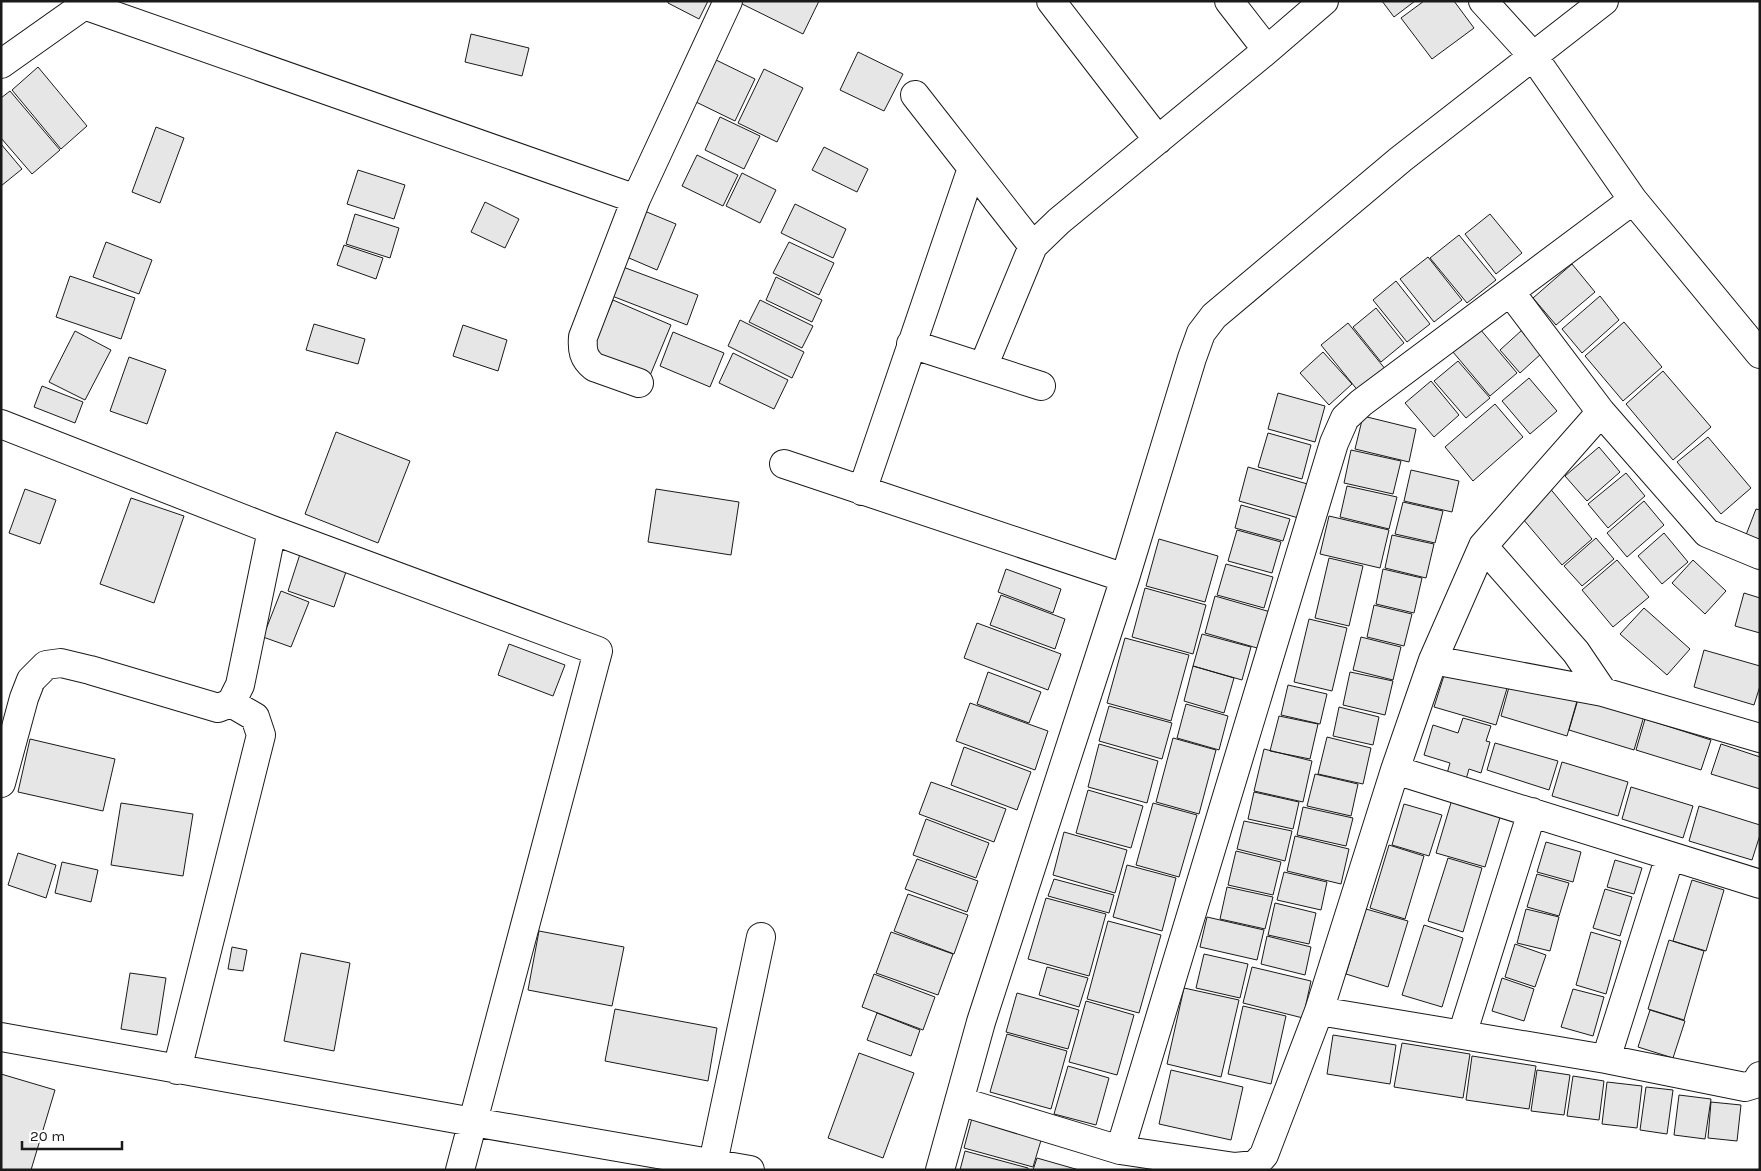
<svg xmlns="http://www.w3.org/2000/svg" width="1761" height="1171" font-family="Karla,sans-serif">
  <rect width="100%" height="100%" fill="#fff"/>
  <!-- building -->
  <path fill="#e6e6e6" stroke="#1a1a1a" d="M 668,1 L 708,1 L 699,19 L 668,3 Z
    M 736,1 L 819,1 L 803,34 Z
    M 1382,1 L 1415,1 L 1394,17 Z
    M 1424,1 L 1454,1 L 1474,28 L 1432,59 L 1401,18 Z
    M 471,34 L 529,48 L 522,76 L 465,62 Z
    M 858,52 L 903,74 L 884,111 L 840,90 Z
    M 716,60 L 755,79 L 735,121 L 696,102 Z
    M 38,67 L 87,126 L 61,149 L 12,90 Z
    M 764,69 L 803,88 L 777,142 L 738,123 Z
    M 10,91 L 60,150 L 32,174 L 1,138 L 1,98 Z
    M 720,117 L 760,136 L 744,169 L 705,150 Z
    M 156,127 L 184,138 L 160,203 L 132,192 Z
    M 1,144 L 22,169 L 1,186 Z
    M 824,147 L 868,169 L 857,192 L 812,170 Z
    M 697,155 L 738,175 L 723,206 L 682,186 Z
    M 358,170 L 405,185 L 394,219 L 347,204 Z
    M 742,173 L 776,190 L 760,223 L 726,206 Z
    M 485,202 L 519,219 L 505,248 L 471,232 Z
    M 795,204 L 846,229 L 833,258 L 781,233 Z
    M 642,210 L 676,224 L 657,270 L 622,255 Z
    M 355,214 L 399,228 L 390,258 L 346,244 Z
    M 1490,214 L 1522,253 L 1496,274 L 1465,234 Z
    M 1459,235 L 1496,280 L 1467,303 L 1430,258 Z
    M 106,242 L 152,260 L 139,294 L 93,277 Z
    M 789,242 L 834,263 L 819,295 L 773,273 Z
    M 344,245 L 383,258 L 376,279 L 337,265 Z
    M 1428,257 L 1462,300 L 1434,322 L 1400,279 Z
    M 1572,264 L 1595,292 L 1556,325 L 1533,298 Z
    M 623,267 L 698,295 L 687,325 L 612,296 Z
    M 70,276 L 135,298 L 121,339 L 56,317 Z
    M 776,277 L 822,300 L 812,322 L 766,300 Z
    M 1396,281 L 1430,324 L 1407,342 L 1373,300 Z
    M 1600,296 L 1619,320 L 1582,353 L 1562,329 Z
    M 613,300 L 671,325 L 649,378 L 590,353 Z
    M 760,300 L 813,326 L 802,348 L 749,322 Z
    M 1376,308 L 1404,343 L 1381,362 L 1353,327 Z
    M 740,320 L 804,352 L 792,378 L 728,346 Z
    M 1624,322 L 1662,367 L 1623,401 L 1585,356 Z
    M 1348,323 L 1386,370 L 1359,392 L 1321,345 Z
    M 314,324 L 365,339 L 358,364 L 306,350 Z
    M 463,325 L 507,340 L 498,371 L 453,356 Z
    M 1480,329 L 1517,373 L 1490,396 L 1453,352 Z
    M 1522,330 L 1542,353 L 1520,373 L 1500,350 Z
    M 75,331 L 111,350 L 85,400 L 49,382 Z
    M 673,332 L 724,353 L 710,387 L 660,366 Z
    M 1323,352 L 1352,384 L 1329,405 L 1300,373 Z
    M 733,353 L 788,380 L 774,409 L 719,383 Z
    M 129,357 L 166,370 L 147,424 L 110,411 Z
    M 1458,361 L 1490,398 L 1466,418 L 1434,381 Z
    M 1663,371 L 1711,427 L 1673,460 L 1626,404 Z
    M 1529,378 L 1557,411 L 1530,434 L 1502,401 Z
    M 1431,381 L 1459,415 L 1434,437 L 1405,403 Z
    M 42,386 L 83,402 L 75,423 L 34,407 Z
    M 1278,393 L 1325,406 L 1315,442 L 1268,429 Z
    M 1495,404 L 1523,437 L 1473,481 L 1445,447 Z
    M 1363,416 L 1416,429 L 1409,462 L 1355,449 Z
    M 336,432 L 410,461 L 378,543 L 305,514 Z
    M 1268,433 L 1311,445 L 1302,479 L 1258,467 Z
    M 1708,437 L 1751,488 L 1721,514 L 1677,462 Z
    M 1599,447 L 1620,472 L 1587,501 L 1565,476 Z
    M 1351,450 L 1401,461 L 1393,494 L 1344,483 Z
    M 1248,467 L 1311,485 L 1302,519 L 1239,501 Z
    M 1411,470 L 1459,481 L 1452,512 L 1404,501 Z
    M 1626,473 L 1645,496 L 1608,528 L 1588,504 Z
    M 1347,486 L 1397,497 L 1389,529 L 1340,517 Z
    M 1548,486 L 1592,539 L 1562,565 L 1517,512 Z
    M 25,489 L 56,500 L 40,544 L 9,533 Z
    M 656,489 L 739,502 L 731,555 L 648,542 Z
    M 131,498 L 184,516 L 154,603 L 100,584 Z
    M 1644,501 L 1664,525 L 1627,557 L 1607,533 Z
    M 1403,502 L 1443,511 L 1435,543 L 1395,534 Z
    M 1241,505 L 1290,519 L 1283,541 L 1235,528 Z
    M 1756,509 L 1760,510 L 1760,541 L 1746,535 Z
    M 1329,516 L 1389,530 L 1380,568 L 1320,554 Z
    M 1237,530 L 1281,542 L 1272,573 L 1228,561 Z
    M 1664,533 L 1688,562 L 1662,584 L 1638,556 Z
    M 1392,535 L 1434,544 L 1426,578 L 1385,568 Z
    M 1596,538 L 1614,559 L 1582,586 L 1564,566 Z
    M 1159,539 L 1218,556 L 1205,602 L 1146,586 Z
    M 301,551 L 348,566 L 334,607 L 288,591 Z
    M 1329,558 L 1363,566 L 1349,626 L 1315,618 Z
    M 1617,560 L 1649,597 L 1613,627 L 1582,590 Z
    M 1693,560 L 1726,591 L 1705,614 L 1672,583 Z
    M 1226,564 L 1273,577 L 1264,608 L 1217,595 Z
    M 1006,569 L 1061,589 L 1053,613 L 998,592 Z
    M 1383,569 L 1422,578 L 1414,613 L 1376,604 Z
    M 1145,588 L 1206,605 L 1193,654 L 1132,637 Z
    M 281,591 L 309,602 L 291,647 L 263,637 Z
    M 1744,593 L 1760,598 L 1760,633 L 1735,626 Z
    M 1001,595 L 1065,619 L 1055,649 L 990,625 Z
    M 1215,596 L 1274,613 L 1264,650 L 1205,633 Z
    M 1374,605 L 1412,614 L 1404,646 L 1367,637 Z
    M 1644,608 L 1690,649 L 1667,675 L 1620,634 Z
    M 1309,619 L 1347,628 L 1332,691 L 1294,682 Z
    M 977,623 L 1061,654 L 1048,690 L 964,658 Z
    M 1202,634 L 1251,647 L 1242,680 L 1193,666 Z
    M 1361,637 L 1401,647 L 1393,680 L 1353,670 Z
    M 1125,638 L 1189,655 L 1171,721 L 1107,703 Z
    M 509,644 L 565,665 L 553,696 L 498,675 Z
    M 1704,650 L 1760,666 L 1760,686 L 1754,705 L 1694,687 Z
    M 1193,666 L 1234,678 L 1224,713 L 1184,701 Z
    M 1447,666 L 1508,685 L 1496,725 L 1434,707 Z
    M 988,672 L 1041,692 L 1029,723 L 977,704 Z
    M 1350,672 L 1393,681 L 1385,715 L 1343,705 Z
    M 1511,680 L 1577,701 L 1567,736 L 1501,716 Z
    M 1288,685 L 1327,694 L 1320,724 L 1281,715 Z
    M 1579,696 L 1644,716 L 1634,750 L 1569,730 Z
    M 970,703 L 1048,731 L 1035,770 L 956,741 Z
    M 1186,704 L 1228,716 L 1219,750 L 1177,738 Z
    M 1109,706 L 1172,723 L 1162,759 L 1099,741 Z
    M 1339,707 L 1379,717 L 1373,745 L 1333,736 Z
    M 1279,716 L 1318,724 L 1310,759 L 1270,751 Z
    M 1463,718 L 1491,726 L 1486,741 L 1490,742 L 1481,773 L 1469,769 L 1465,783 L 1446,777 L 1450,763 L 1424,755 L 1433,725 L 1458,733 Z
    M 1645,719 L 1711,740 L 1701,770 L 1636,750 Z
    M 1327,737 L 1371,748 L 1363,784 L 1318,774 Z
    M 1173,738 L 1216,750 L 1199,814 L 1156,802 Z
    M 30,739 L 115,759 L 103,811 L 18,792 Z
    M 1495,743 L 1558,761 L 1549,790 L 1487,770 Z
    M 1099,744 L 1158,761 L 1147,803 L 1088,787 Z
    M 1721,744 L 1760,757 L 1760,789 L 1711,774 Z
    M 964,747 L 1031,772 L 1017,810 L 951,785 Z
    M 1264,749 L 1312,761 L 1303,802 L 1254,791 Z
    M 1562,762 L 1628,782 L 1618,816 L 1552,796 Z
    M 1315,774 L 1358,784 L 1351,816 L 1307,806 Z
    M 931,782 L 1006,809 L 994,842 L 919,814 Z
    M 1631,787 L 1693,806 L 1683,838 L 1622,819 Z
    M 1088,790 L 1143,806 L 1131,848 L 1076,833 Z
    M 1254,792 L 1299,802 L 1293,829 L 1248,819 Z
    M 1453,796 L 1502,811 L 1485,867 L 1436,853 Z
    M 121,803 L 193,814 L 183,876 L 111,865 Z
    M 1153,803 L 1197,815 L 1179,877 L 1136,865 Z
    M 1404,804 L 1442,815 L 1429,856 L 1392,845 Z
    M 1699,806 L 1760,825 L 1760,835 L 1752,860 L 1689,841 Z
    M 1303,807 L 1353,818 L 1346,846 L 1297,835 Z
    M 926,819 L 989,843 L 976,878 L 913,855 Z
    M 1244,821 L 1292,831 L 1285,861 L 1237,849 Z
    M 1064,832 L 1127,850 L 1115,893 L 1053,875 Z
    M 1295,836 L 1349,849 L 1341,884 L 1287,871 Z
    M 1546,842 L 1581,852 L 1573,882 L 1537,872 Z
    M 1389,845 L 1424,856 L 1405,919 L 1370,908 Z
    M 1236,851 L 1281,862 L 1273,895 L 1228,885 Z
    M 18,853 L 56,865 L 46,898 L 8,885 Z
    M 1448,858 L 1482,868 L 1463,932 L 1428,921 Z
    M 917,859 L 978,881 L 967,912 L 905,889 Z
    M 1615,860 L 1642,868 L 1634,894 L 1607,887 Z
    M 62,862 L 98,870 L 91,902 L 55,893 Z
    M 1127,865 L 1176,878 L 1162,931 L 1113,917 Z
    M 1284,872 L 1327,882 L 1321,910 L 1277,900 Z
    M 1537,874 L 1569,883 L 1559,916 L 1527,907 Z
    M 1054,879 L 1114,895 L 1109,913 L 1048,896 Z
    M 1692,880 L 1724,890 L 1706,951 L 1673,941 Z
    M 1227,887 L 1273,897 L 1265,929 L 1220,919 Z
    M 1605,889 L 1632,897 L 1620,936 L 1593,928 Z
    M 908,894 L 968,915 L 954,954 L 894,931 Z
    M 1046,898 L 1106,914 L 1089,976 L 1028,959 Z
    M 1275,903 L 1316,913 L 1309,944 L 1268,935 Z
    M 1366,909 L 1408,921 L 1388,987 L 1346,974 Z
    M 1526,909 L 1559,917 L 1550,951 L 1517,943 Z
    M 1207,917 L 1264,930 L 1257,960 L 1200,947 Z
    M 1108,921 L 1161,935 L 1139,1013 L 1087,999 Z
    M 1424,925 L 1463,938 L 1442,1007 L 1402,995 Z
    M 539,931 L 624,947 L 612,1006 L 528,990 Z
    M 891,932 L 953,954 L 938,995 L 876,973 Z
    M 1591,932 L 1621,941 L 1606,994 L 1576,985 Z
    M 1267,936 L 1311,947 L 1305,975 L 1261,964 Z
    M 1669,940 L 1704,951 L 1684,1020 L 1648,1009 Z
    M 1515,944 L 1546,955 L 1535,987 L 1505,977 Z
    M 232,947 L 247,950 L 243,971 L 228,969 Z
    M 301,953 L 350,963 L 334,1051 L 284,1041 Z
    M 1204,954 L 1248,964 L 1240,998 L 1196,988 Z
    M 1047,967 L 1088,978 L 1079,1007 L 1039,995 Z
    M 1252,967 L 1311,981 L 1303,1018 L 1243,1003 Z
    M 130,973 L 166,978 L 157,1035 L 121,1029 Z
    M 874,974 L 935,997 L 923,1030 L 862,1007 Z
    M 1502,978 L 1534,989 L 1524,1021 L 1492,1011 Z
    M 1184,988 L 1239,1000 L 1221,1077 L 1167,1064 Z
    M 1573,989 L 1604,997 L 1593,1036 L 1561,1027 Z
    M 1017,993 L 1079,1010 L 1068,1049 L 1006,1032 Z
    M 1086,1001 L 1134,1015 L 1117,1075 L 1069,1062 Z
    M 1243,1006 L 1286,1016 L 1271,1084 L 1228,1074 Z
    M 615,1009 L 717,1028 L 708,1081 L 605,1061 Z
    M 1650,1010 L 1685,1021 L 1673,1058 L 1638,1047 Z
    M 877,1013 L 920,1030 L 911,1056 L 867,1040 Z
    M 1007,1034 L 1067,1051 L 1051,1109 L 990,1092 Z
    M 1333,1035 L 1396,1045 L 1390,1084 L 1327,1074 Z
    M 1402,1043 L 1470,1054 L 1463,1098 L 1394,1087 Z
    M 859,1053 L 914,1073 L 883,1158 L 828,1138 Z
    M 1472,1056 L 1536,1066 L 1529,1109 L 1466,1100 Z
    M 1068,1066 L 1109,1078 L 1096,1125 L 1054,1114 Z
    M 1171,1070 L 1243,1087 L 1231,1140 L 1159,1124 Z
    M 1537,1070 L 1570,1075 L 1564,1115 L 1531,1111 Z
    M 1,1074 L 55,1090 L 31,1170 L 1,1170 Z
    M 1573,1076 L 1604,1081 L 1599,1120 L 1567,1116 Z
    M 1607,1082 L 1642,1086 L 1637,1128 L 1602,1124 Z
    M 1646,1087 L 1673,1090 L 1667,1134 L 1640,1130 Z
    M 1679,1095 L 1711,1099 L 1705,1139 L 1674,1135 Z
    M 1711,1102 L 1741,1105 L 1737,1141 L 1708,1138 Z
    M 972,1118 L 1042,1137 L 1033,1167 L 964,1148 Z
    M 965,1151 L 1028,1168 L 1028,1170 L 960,1170 Z
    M 1037,1158 L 1079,1170 L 1033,1170 Z"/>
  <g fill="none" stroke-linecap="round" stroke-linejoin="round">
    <!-- minor casing -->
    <g stroke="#1a1a1a" stroke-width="30">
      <path id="minor" d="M 1051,1 L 1158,140
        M 1229,1 L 1267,50
        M 1483,1 L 1533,56 L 1633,200 L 1760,354
        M 84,5 L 636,199
        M 915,95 L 1033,246
        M 1511,293 L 1601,412 L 1707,533 L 1760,555
        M 911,344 L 1041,386
        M 983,367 L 1033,246 L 1059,221 L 1267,50 L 1324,1
        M 639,383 L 594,367 C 583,358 582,350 583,337 L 636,199 L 728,1
        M 1,424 L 272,530 L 598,651 L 460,1170
        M 784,464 L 1125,578
        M 862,491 L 972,168
        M 1483,546 L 1576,652 L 1603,692
        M 1433,660 L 1603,692 L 1760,738
        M 1395,770 L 1760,884
        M 1,783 L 24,698 L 31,680 L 46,665 L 61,663 L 90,670 L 218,708 L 231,703 L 240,685 L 272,530
        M 1319,1011 L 1606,1059 L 1745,1087 L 1755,1084 L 1760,1076
        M 1462,1035 L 1532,812
        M 1,1037 L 473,1122 L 750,1170
        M 1606,1059 L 1670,856
        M 177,1070 L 261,735 L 255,717 L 231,703
        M 959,1101 L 1120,1150 L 1235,1167 L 1255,1165 L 1264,1155 L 1319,1011 L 1395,770 L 1433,660 L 1483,546 L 1601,412
        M 1120,1150 L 1334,443 L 1345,418 L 1361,403 L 1633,200
        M 713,1163 L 761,937
        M 940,1170 L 981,1022 L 1125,578 L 1192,358 L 1201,333 L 1214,316 L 1401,159 L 1604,1"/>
    </g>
    <!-- tertiary casing -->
    <g stroke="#1a1a1a" stroke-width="30">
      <path id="tertiary" d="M 1,64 L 90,1"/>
    </g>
    <!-- minor -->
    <use href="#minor" stroke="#fff" stroke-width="28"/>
    <!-- tertiary -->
    <use href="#tertiary" stroke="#fff" stroke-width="28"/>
  </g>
  <!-- border -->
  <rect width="1761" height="1171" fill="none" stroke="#1a1a1a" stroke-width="5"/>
  <!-- scale -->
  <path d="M22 1141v8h100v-8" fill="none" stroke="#1a1a1a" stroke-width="2.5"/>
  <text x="30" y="1141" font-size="15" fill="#1a1a1a" stroke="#ffffff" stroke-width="4" paint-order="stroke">20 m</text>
</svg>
